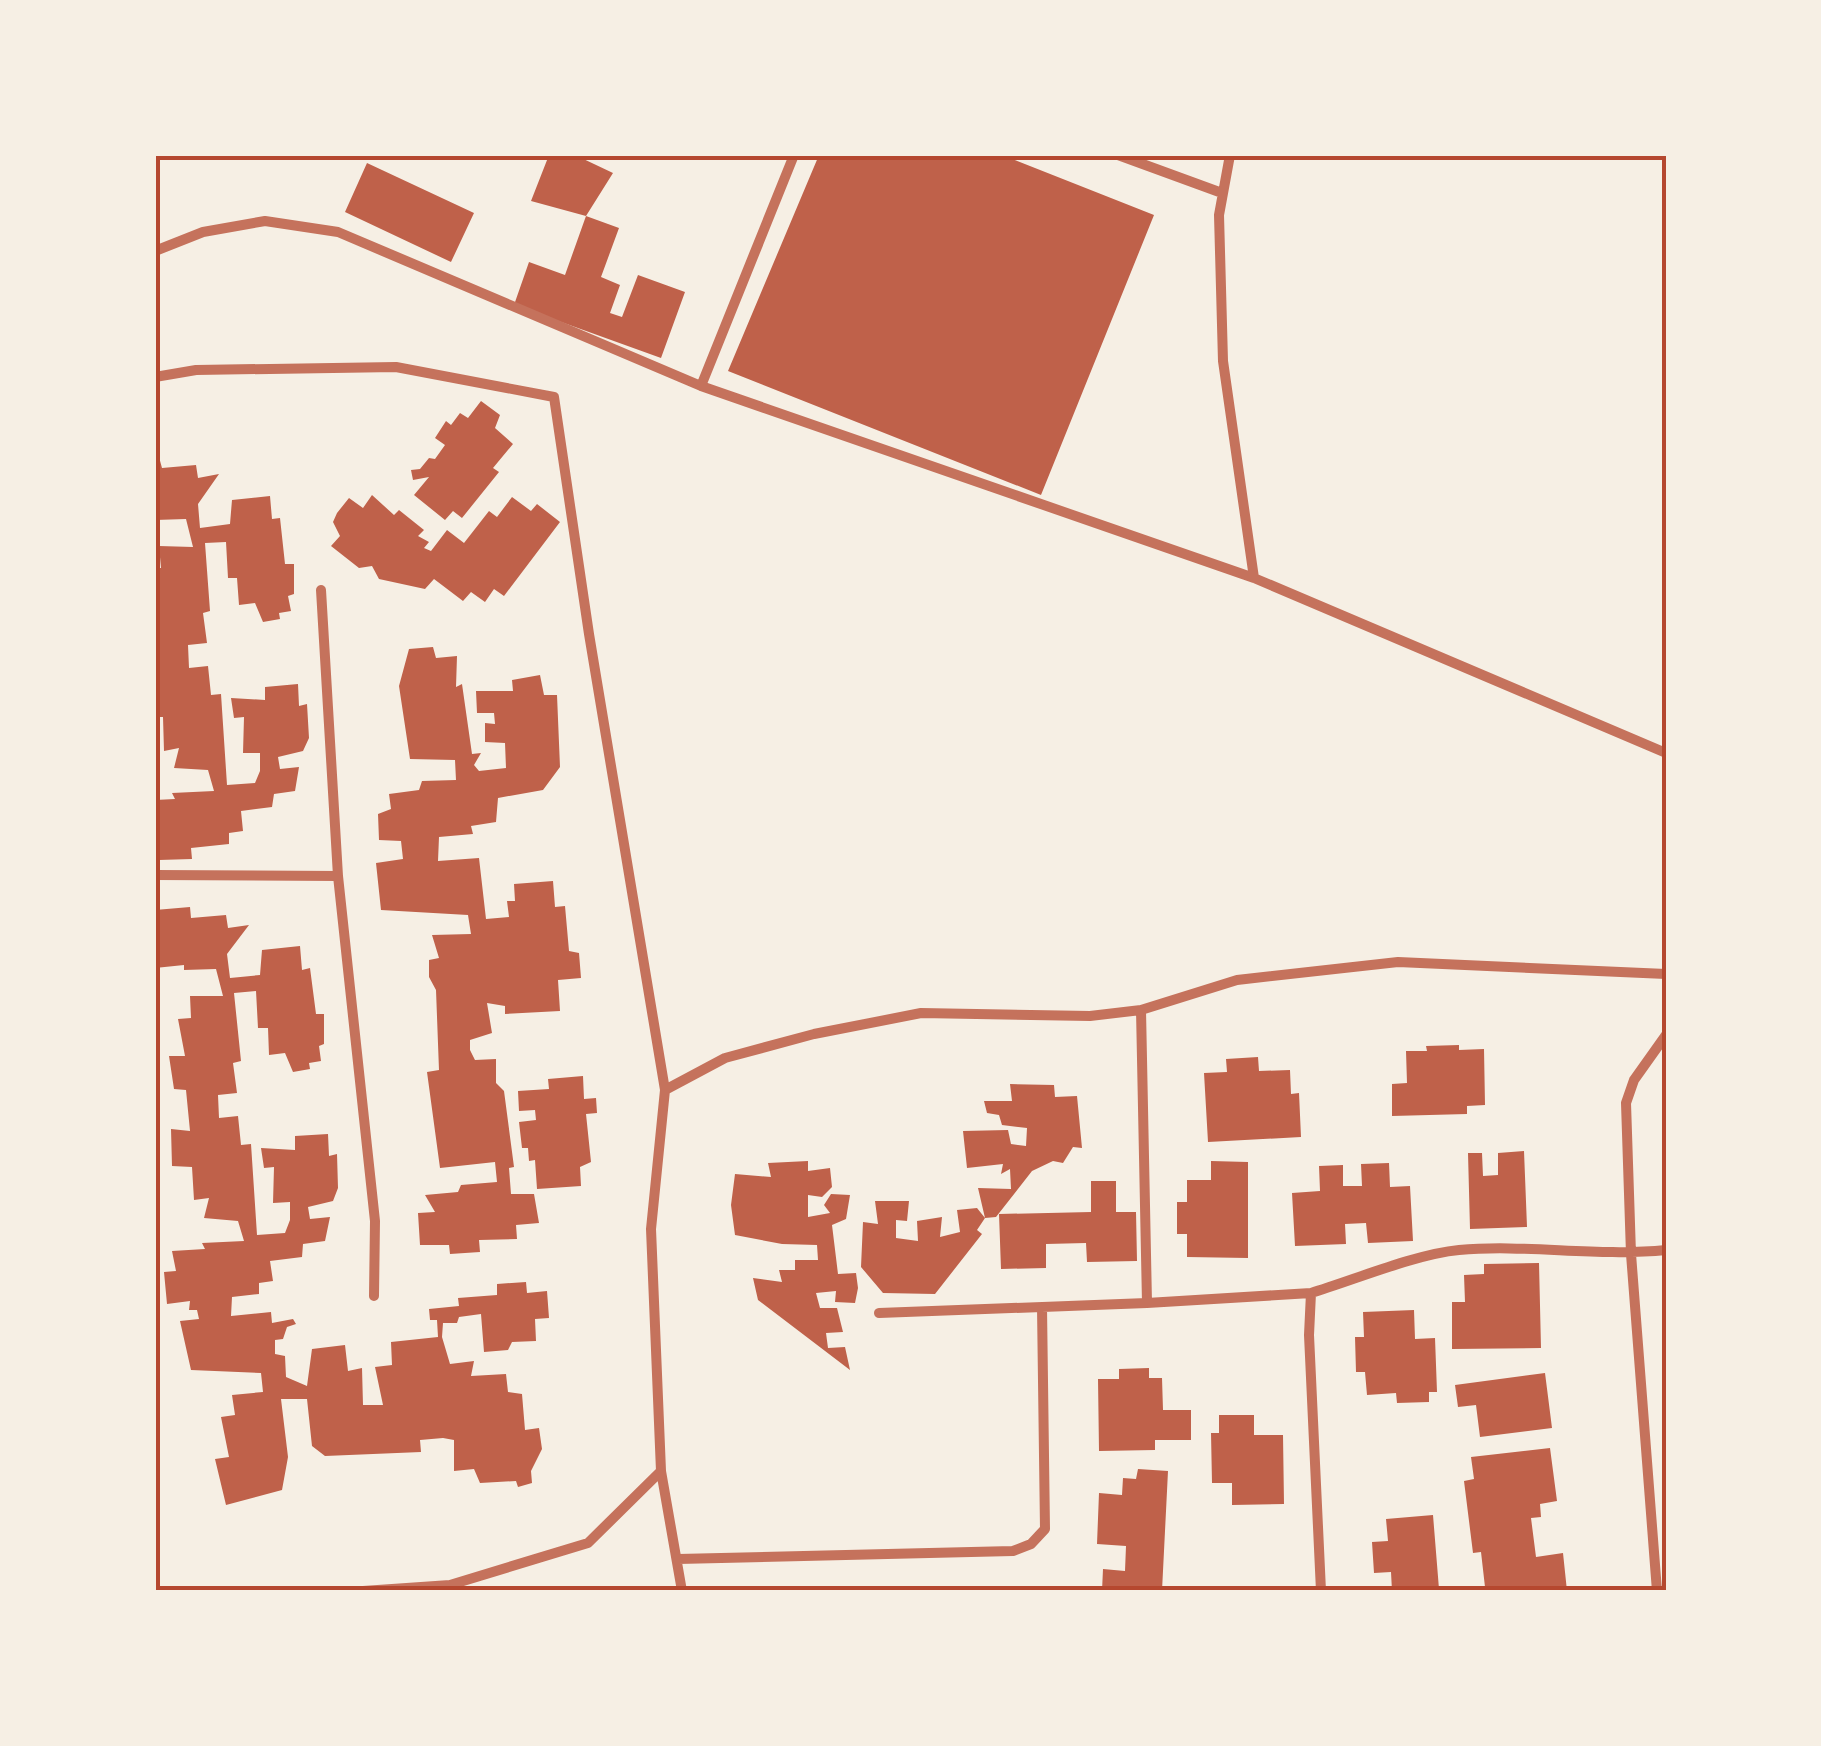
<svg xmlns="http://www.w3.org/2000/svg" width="1821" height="1746" font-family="'Fira Sans',sans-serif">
  <rect width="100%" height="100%" fill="#f6efe4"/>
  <!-- building -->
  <path fill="#bf614a" d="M 549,155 L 575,155 L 613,173 L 586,216 L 531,201 Z
    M 819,155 L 1002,155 L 1154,215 L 1041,495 L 728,371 Z
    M 367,163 L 474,213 L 451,262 L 345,212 Z
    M 586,216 L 619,228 L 601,277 L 620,285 L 610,313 L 622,317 L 638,275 L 685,292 L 661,358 L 514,305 L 529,262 L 565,275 Z
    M 481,401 L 500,415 L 495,428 L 513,444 L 493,468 L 499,472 L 462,518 L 453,511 L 445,520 L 414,495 L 429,477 L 413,480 L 411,470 L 420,469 L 429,458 L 435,459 L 445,445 L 435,438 L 446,421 L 451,425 L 460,413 L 468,418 Z
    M 155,457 L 159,457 L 162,468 L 196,465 L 198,478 L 219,474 L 198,504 L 200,528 L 230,524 L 232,500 L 270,496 L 272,519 L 280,518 L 285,564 L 294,564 L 294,594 L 288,596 L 291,611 L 279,613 L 280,619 L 263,622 L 255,603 L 239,605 L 237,578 L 228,578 L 226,542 L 205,543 L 210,611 L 203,613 L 207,643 L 188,645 L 189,668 L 208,666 L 211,695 L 221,694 L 227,785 L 255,783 L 260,771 L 260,753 L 243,753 L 244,717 L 234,718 L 231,698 L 265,700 L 265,687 L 298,684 L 299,706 L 307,704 L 309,738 L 303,751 L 278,757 L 280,769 L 299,767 L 295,791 L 274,794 L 272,807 L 241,811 L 243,831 L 229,833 L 229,844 L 191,848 L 192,859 L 159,860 L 159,851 L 155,852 L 155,800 L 175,799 L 172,793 L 214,791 L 208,770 L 174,768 L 179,748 L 164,751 L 163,717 L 155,717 L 155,680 L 160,681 L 155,639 L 155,568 L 161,568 L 159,546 L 193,547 L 186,519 L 155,520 Z
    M 372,495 L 394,515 L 399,510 L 424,530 L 418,536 L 429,542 L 424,548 L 431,551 L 447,530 L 464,543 L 489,511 L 497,517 L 512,497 L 531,511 L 537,504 L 560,522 L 504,596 L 494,589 L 485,602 L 471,592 L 463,601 L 434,579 L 425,589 L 379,579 L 372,566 L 359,568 L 331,546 L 340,536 L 333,522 L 337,513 L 349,498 L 363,508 Z
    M 433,647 L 436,658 L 457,656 L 456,687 L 462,684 L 472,754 L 481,753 L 474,765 L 479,771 L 506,768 L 505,743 L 485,742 L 485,723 L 495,724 L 494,713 L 477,713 L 476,691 L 513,691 L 512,680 L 540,675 L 544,695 L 557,695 L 560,767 L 543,790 L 498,798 L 496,822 L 471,826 L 473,834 L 439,837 L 438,861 L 479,858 L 486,919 L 509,917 L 507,901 L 515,901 L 514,884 L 553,881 L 555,907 L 565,906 L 569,951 L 579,953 L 581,978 L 558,980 L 560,1011 L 505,1014 L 505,1006 L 487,1003 L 492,1033 L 470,1040 L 470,1050 L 475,1060 L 496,1059 L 496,1083 L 504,1091 L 514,1167 L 509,1168 L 511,1194 L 534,1194 L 539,1223 L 516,1225 L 517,1239 L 479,1240 L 480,1252 L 450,1254 L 449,1245 L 420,1245 L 418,1213 L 435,1212 L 425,1195 L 458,1192 L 461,1185 L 497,1182 L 495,1162 L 440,1168 L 427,1072 L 439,1070 L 436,990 L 429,977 L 429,960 L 439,958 L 432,935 L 471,934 L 468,915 L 381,910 L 376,863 L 403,859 L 401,841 L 379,840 L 378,814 L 391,809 L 389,794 L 419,790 L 422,781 L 456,780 L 455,760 L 410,759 L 399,686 L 409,649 Z
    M 190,907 L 191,918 L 226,915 L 228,928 L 249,925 L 227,954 L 230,978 L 260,975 L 262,950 L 300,946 L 302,970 L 310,968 L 316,1014 L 324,1014 L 324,1044 L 319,1046 L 321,1061 L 309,1063 L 310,1069 L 293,1072 L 285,1053 L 269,1055 L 268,1028 L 258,1028 L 256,991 L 234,993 L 241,1061 L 233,1063 L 237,1093 L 218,1095 L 219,1118 L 238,1116 L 241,1145 L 251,1144 L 257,1235 L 285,1233 L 290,1220 L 290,1202 L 273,1203 L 274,1167 L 264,1168 L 261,1148 L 295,1150 L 295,1136 L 328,1134 L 329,1156 L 337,1154 L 338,1188 L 333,1201 L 308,1207 L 310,1219 L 330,1217 L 325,1241 L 303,1244 L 302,1257 L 270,1261 L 273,1281 L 259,1283 L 259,1294 L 232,1297 L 231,1316 L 271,1312 L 272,1323 L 293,1319 L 296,1324 L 287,1327 L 283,1339 L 275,1340 L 275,1354 L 285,1356 L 286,1377 L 307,1386 L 312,1349 L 345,1345 L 348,1371 L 362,1368 L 363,1405 L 383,1405 L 375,1367 L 392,1365 L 391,1342 L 438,1337 L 437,1320 L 430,1320 L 429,1309 L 459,1306 L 458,1298 L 497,1295 L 497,1284 L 526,1282 L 527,1293 L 547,1291 L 549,1318 L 535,1319 L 536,1341 L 512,1342 L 508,1350 L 484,1352 L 481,1314 L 459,1317 L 457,1323 L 443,1323 L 442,1337 L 450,1364 L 474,1361 L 471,1376 L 506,1374 L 508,1392 L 522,1394 L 525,1430 L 539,1428 L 542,1449 L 531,1471 L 532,1483 L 518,1487 L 516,1481 L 480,1483 L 474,1469 L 454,1471 L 454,1440 L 443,1438 L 420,1440 L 421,1452 L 325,1456 L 312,1446 L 307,1399 L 281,1399 L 288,1457 L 282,1490 L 226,1505 L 215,1459 L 229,1457 L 221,1417 L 235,1415 L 232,1395 L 263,1392 L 261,1373 L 191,1370 L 180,1321 L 199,1319 L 197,1310 L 189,1310 L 190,1301 L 167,1304 L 164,1272 L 176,1271 L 172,1251 L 205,1249 L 202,1243 L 244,1241 L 238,1221 L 204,1218 L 209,1198 L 194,1200 L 192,1167 L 172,1166 L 171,1129 L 190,1131 L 186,1090 L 174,1089 L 169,1056 L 185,1056 L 178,1019 L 191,1018 L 190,996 L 223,996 L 216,969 L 184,970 L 184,965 L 155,968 L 155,910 Z
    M 1459,1045 L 1459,1050 L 1484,1049 L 1485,1105 L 1467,1106 L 1467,1114 L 1392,1116 L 1392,1084 L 1407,1083 L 1406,1051 L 1427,1051 L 1426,1046 Z
    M 1258,1057 L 1259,1071 L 1290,1070 L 1291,1094 L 1299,1093 L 1301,1137 L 1208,1142 L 1204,1073 L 1227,1072 L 1226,1059 Z
    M 583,1076 L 584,1099 L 596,1098 L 597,1113 L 586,1114 L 591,1162 L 580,1167 L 581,1186 L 537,1189 L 535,1160 L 529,1161 L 528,1148 L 522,1148 L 519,1122 L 536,1120 L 535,1110 L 519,1111 L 518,1091 L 549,1089 L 548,1079 Z
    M 1010,1084 L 1054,1085 L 1055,1097 L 1077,1096 L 1082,1148 L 1073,1147 L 1063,1163 L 1053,1161 L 1032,1171 L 996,1217 L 985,1218 L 978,1188 L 1011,1189 L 1010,1169 L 1001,1174 L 1003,1164 L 967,1168 L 963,1131 L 1008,1130 L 1011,1144 L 1026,1146 L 1027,1128 L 1002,1125 L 999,1115 L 987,1113 L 984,1101 L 1012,1101 Z
    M 1524,1151 L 1527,1227 L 1470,1229 L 1468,1153 L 1482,1153 L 1483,1176 L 1498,1175 L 1498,1153 Z
    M 808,1161 L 808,1171 L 830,1168 L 832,1187 L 822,1197 L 808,1195 L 808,1217 L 830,1213 L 824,1205 L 831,1194 L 850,1195 L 846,1219 L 832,1225 L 838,1274 L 856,1273 L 858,1288 L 855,1303 L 835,1302 L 836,1291 L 816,1293 L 820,1308 L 837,1308 L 843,1332 L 826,1333 L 828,1348 L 845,1347 L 850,1370 L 758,1300 L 753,1278 L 782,1282 L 779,1270 L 795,1270 L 795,1260 L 818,1260 L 817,1245 L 782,1244 L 735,1235 L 731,1205 L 735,1174 L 771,1177 L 768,1163 Z
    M 1211,1161 L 1248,1162 L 1248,1258 L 1187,1257 L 1187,1234 L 1177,1234 L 1177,1202 L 1187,1202 L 1187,1180 L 1211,1180 Z
    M 1389,1163 L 1390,1187 L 1410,1186 L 1413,1241 L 1368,1243 L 1366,1223 L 1345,1224 L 1346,1244 L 1295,1246 L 1292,1193 L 1320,1191 L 1319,1166 L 1343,1165 L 1343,1186 L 1362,1186 L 1361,1164 Z
    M 1091,1181 L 1116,1181 L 1116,1212 L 1136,1212 L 1137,1261 L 1087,1262 L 1086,1243 L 1046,1244 L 1046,1268 L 1001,1269 L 999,1214 L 1091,1212 Z
    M 875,1201 L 909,1201 L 907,1221 L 896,1220 L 896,1238 L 918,1241 L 917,1221 L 942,1217 L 940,1237 L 960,1232 L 957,1210 L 977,1208 L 985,1218 L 977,1230 L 982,1234 L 935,1294 L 883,1293 L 861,1267 L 863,1222 L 878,1224 Z
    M 1539,1263 L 1541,1348 L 1452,1349 L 1452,1302 L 1465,1302 L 1464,1275 L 1484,1274 L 1484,1264 Z
    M 1414,1310 L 1415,1339 L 1435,1338 L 1437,1392 L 1429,1392 L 1429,1402 L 1397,1403 L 1396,1393 L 1367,1395 L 1365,1372 L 1356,1372 L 1355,1337 L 1364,1337 L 1363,1312 Z
    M 1149,1368 L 1149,1378 L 1162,1378 L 1163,1410 L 1191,1410 L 1191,1440 L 1155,1440 L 1155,1450 L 1099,1451 L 1098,1379 L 1119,1379 L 1119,1369 Z
    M 1545,1373 L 1552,1428 L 1480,1437 L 1476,1405 L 1458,1407 L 1455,1385 Z
    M 1219,1415 L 1254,1415 L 1254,1435 L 1283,1435 L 1284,1504 L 1232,1505 L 1232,1483 L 1212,1483 L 1211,1433 L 1219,1433 Z
    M 1550,1448 L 1557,1501 L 1540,1504 L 1541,1517 L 1531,1518 L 1536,1557 L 1563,1553 L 1567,1591 L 1493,1591 L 1493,1586 L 1485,1587 L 1481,1552 L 1473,1553 L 1464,1481 L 1474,1479 L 1471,1457 Z
    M 1138,1469 L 1168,1471 L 1162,1591 L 1102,1591 L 1103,1569 L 1125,1571 L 1126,1546 L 1097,1544 L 1099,1493 L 1122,1495 L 1123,1478 L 1136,1479 Z
    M 1433,1515 L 1439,1589 L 1392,1591 L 1391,1572 L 1374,1573 L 1372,1542 L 1388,1541 L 1386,1519 Z"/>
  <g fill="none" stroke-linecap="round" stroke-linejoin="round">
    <!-- minor -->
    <path stroke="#c5725c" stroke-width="10" d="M 1118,155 L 1222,193
      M 1230,155 L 1219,215 L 1223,361 L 1254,578
      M 155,251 L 203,232 L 265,221 L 338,232 L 701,386 L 1254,578 L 1666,753
      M 155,377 L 196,370 L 396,367 L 554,397 L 589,634 L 665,1090
      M 701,386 L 794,155
      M 321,590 L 338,876 L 375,1221 L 374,1296
      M 155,875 L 338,876
      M 1141,1010 L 1147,1303
      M 1311,1293 C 1354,1280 1416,1254 1459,1250 C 1527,1244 1597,1257 1666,1250
      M 879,1313 L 1147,1303 L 1311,1293 L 1309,1335 L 1321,1591
      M 661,1471 L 682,1591
      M 678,1559 L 1013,1551 L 1031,1544 L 1045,1529 L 1042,1307
      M 363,1591 L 450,1585 L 588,1543 L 661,1471 L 651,1229 L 665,1090 L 725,1058 L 814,1034 L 921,1013 L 1090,1016 L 1141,1010 L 1237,980 L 1398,962 L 1666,974
      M 1657,1591 L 1631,1254 L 1626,1103 L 1634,1080 L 1666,1035"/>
  </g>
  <!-- border -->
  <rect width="1821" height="1746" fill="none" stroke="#f6efe4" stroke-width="315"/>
  <rect x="158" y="158" width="1506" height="1430" fill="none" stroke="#b5482f" stroke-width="4"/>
</svg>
